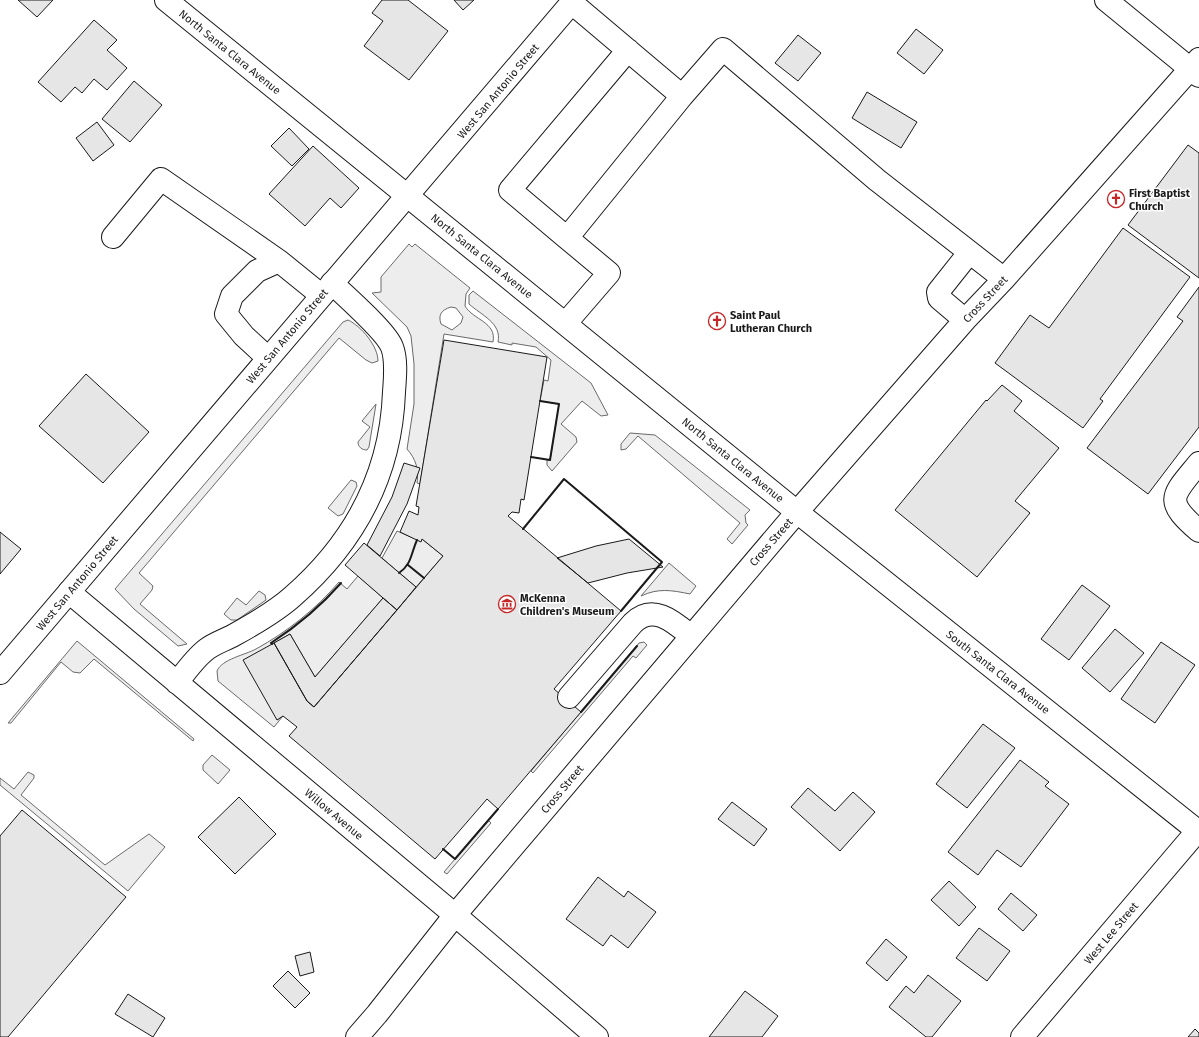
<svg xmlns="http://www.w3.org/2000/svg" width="1199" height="1037" font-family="'Fira Sans',sans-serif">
  <rect width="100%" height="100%" fill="#fff"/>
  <!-- green -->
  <path fill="#ededed" stroke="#6a6a6a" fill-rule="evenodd" d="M 409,244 L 412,247 L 415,244 L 470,288 L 466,294 L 465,306 C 473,320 497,322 493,342 L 444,334 L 420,484 L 417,483 C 419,470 416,459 407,449 L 414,404 L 414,364 L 411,336 L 407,327 L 372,293 L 381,292 L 381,277 ZM 451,307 L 456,308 L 463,317 L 461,323 L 452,330 L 441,324 C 438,315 441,310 451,307 Z
    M 473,291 L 591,383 L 608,415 L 601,416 L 582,401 L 561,424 L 576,437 L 577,442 L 552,471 L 547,465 L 547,460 L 550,460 L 559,404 L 540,401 L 544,380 L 548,381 L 551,360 L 536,347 L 512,343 L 512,345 L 498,342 C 502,323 481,315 469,304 L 469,295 Z
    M 348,320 C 361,326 378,346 378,361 L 372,363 L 366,360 L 339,338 L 139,573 L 153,586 L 152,590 L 140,604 L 187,644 L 178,646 L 134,609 L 115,589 L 343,322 Z
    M 376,404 L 369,447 L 367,450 C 362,450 358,447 358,442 L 370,427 L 362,421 Z
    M 630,433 L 655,435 L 750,510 L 745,515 L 746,523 L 748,525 L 732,544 L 727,539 L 740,523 L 638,436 L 626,449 L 621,450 L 621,444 Z
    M 351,480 L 356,482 L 357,486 L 343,514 L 338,516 L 328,508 Z
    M 397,531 L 420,541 L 422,539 L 443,556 L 416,587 L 382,558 Z
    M 669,563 L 696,586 L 690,594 C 671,590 658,588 641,596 Z
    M 358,576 L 383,598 L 315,677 L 290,634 L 272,644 L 277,720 L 283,716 L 274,727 L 218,681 L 217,671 C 222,659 245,655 256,649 C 287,632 316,609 339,582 L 347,589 Z
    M 259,591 L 265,595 L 266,600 L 237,620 L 231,620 L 224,614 L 237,598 L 246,605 Z
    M 77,641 L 194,739 L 193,741 L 94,659 L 80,673 L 73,672 L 61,662 L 11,723 L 8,723 Z
    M 644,642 L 647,645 L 636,658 L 633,656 L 533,773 L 531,771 L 639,643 Z
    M 212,755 L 230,770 L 218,784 L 203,770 L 203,765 Z
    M 28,772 L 34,775 L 34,778 L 21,795 L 105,865 L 149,834 L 165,847 L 128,891 L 0,785 L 0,778 L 14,789 Z
    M 488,820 L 491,823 L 447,874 L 444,872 Z"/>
  <!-- building -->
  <path fill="#e6e6e6" stroke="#1a1a1a" d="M 18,0 L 53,0 L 37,17 Z
    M 382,0 L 408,0 L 448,31 L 409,80 L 364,46 L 383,21 L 372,13 Z
    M 454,0 L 474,0 L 463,10 Z
    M 94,20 L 117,40 L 107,50 L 127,68 L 107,90 L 94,79 L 82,93 L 75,87 L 61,102 L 38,82 Z
    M 916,29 L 943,50 L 924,74 L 897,53 Z
    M 798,35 L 821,53 L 798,81 L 775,63 Z
    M 134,81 L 162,105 L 130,142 L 102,119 Z
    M 867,92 L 917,122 L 901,148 L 852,118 Z
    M 97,122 L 114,145 L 93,161 L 76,138 Z
    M 289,128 L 309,149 L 292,166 L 271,146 Z
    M 1188,145 L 1199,153 L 1199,278 L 1128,225 Z
    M 313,146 L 359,188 L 341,208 L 330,198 L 305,226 L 269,194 Z
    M 1123,228 L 1190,277 L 1100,399 L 1103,401 L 1083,428 L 995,363 L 1030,315 L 1049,328 Z
    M 1199,287 L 1199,427 L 1148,494 L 1087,448 L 1183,321 L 1177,317 Z
    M 444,340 L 547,357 L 524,500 L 521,499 L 519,513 L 512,512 L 508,516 L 621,611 L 554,689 L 581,712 L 498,809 L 487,799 L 435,859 L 289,736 L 297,727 L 283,716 L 277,720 L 243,660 L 274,643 L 307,701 L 314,707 L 443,556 L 422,539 L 421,542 L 400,532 L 409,511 L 418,515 L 419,507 L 416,506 Z
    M 86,374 L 149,432 L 103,483 L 39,426 Z
    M 1002,385 L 1022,401 L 1014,411 L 1059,448 L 1015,501 L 1030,513 L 977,577 L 895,510 L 986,400 L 987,401 Z
    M 404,463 L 420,468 L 407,504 L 380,556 L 367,545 L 392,497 Z
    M 0,532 L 21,549 L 0,574 Z
    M 629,539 L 663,567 L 627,573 L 588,583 L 557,558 L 596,546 Z
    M 364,543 L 416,587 L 397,610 L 345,565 Z
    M 1082,585 L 1110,606 L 1069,660 L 1041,639 Z
    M 383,598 L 397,610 L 314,707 L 307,701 L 274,643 L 290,634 L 315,677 Z
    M 1115,629 L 1144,653 L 1110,692 L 1082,668 Z
    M 1161,642 L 1195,665 L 1155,723 L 1121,699 Z
    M 983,724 L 1015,748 L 967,808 L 936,784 Z
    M 1020,760 L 1049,782 L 1045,786 L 1069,804 L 1021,867 L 997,850 L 978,875 L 948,852 Z
    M 808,788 L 835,811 L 853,792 L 875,812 L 840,851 L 791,807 Z
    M 239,797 L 276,834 L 235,874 L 198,837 Z
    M 732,802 L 767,829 L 754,846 L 718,819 Z
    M 22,810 L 126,897 L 8,1037 L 0,1037 L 0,836 Z
    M 598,877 L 624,897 L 628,891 L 656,912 L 628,948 L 611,935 L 603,946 L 566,919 Z
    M 949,881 L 976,907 L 959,926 L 931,900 Z
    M 1011,893 L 1037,915 L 1023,931 L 998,909 Z
    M 979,928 L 1010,951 L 987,981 L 956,958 Z
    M 886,939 L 907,957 L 887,981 L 866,963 Z
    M 310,952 L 314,972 L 300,976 L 295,956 Z
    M 288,971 L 310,993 L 295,1008 L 273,986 Z
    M 928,975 L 961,1001 L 932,1037 L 926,1037 L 889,1007 L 906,986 L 914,993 Z
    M 745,991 L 778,1016 L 762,1037 L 709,1037 Z
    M 128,994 L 165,1018 L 153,1037 L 115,1014 Z
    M 1195,1029 L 1199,1033 L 1199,1037 L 1188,1037 Z"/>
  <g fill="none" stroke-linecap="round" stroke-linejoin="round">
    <!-- minor casing -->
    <g stroke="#1a1a1a" stroke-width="24">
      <path id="minor" d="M 166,0 L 797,512 L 1199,832
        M 1106,0 L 1199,76
        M 682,96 L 723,49 L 877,180 L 1004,279
        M 113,237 L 161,179 L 279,261
        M 567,238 L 510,190 L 628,50
        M 965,320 L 939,298 L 938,292 L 969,253
        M 565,324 L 609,273 L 567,238 L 682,96 L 572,3
        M 268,358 L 244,336 L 226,314 L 232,296 L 257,271 L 279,261 L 321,295
        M 1199,463 C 1172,496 1163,500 1199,531
        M 69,592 L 455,915 L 597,1037
        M 177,683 C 186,671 195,658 207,649 C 215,643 225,640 234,635 C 254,624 275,612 292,597 C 354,543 391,475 394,392 C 395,378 397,360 392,347 C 386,331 345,296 332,283
        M 569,697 L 633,623 C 653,603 674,622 691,636
        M 357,1037 L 377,1014 L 455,915 L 797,512 L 965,320 L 1004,279 L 1199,59
        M 1022,1037 L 1199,829"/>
    </g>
    <!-- major casing -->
    <g stroke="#1a1a1a" stroke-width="24">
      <path id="major" d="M 0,673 L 574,0"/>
    </g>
    <!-- minor -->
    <use href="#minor" stroke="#fff" stroke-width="22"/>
    <!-- major -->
    <use href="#major" stroke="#fff" stroke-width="22"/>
    <!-- wall -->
    <path stroke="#1a1a1a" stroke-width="2" d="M 531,457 L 550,460 L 559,404 L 540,401
      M 523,529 L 564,479 L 662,562 L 621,611
      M 408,565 L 424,578
      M 399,573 C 412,564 411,553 417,540
      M 272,644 L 271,643 C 297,626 320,607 341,583
      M 581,712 L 637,646
      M 443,849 L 455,859 L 498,809"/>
  </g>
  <!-- icons -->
  <defs>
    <g id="church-ring" transform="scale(0.9)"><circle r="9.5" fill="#fff" stroke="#c62828" stroke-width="1.5"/><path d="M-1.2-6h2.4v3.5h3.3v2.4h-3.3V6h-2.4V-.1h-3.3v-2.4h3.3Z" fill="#c62828"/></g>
    <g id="museum-ring" transform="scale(0.9)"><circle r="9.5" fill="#fff" stroke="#c62828" stroke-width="1.5"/><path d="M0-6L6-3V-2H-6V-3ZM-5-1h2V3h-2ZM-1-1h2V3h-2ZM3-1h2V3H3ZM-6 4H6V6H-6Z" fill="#c62828"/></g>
  </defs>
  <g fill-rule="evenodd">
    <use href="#church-ring" x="1116" y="199"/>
    <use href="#church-ring" x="717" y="321"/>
    <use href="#museum-ring" x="507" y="604"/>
  </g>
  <g text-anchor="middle" stroke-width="3" stroke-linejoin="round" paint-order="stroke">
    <!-- street labels -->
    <g font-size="11" fill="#1a1a1a" stroke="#fff">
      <text transform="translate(230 52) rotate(39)" y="4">North Santa Clara Avenue</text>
      <text transform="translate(498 91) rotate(-50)" y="4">West San Antonio Street</text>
      <text transform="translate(482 256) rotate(39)" y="4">North Santa Clara Avenue</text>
      <text transform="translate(985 299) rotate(-47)" y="4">Cross Street</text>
      <text transform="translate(287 336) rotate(-50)" y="4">West San Antonio Street</text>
      <text transform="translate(733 460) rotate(39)" y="4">North Santa Clara Avenue</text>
      <text transform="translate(771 542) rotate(-49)" y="4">Cross Street</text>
      <text transform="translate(77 583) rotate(-50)" y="4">West San Antonio Street</text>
      <text transform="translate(998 672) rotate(38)" y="4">South Santa Clara Avenue</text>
      <text transform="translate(562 789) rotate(-50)" y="4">Cross Street</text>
      <text transform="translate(334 814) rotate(40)" y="4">Willow Avenue</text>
      <text transform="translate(1111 933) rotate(-50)" y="4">West Lee Street</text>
    </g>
    <!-- poi labels -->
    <g font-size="11" font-weight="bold" fill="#1a1a1a" stroke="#fff" text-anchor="start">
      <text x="1129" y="197">First Baptist<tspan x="1129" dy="13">Church</tspan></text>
      <text x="730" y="319">Saint Paul<tspan x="730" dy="13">Lutheran Church</tspan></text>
      <text x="520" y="602">McKenna<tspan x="520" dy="13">Children's Museum</tspan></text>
    </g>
  </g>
</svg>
